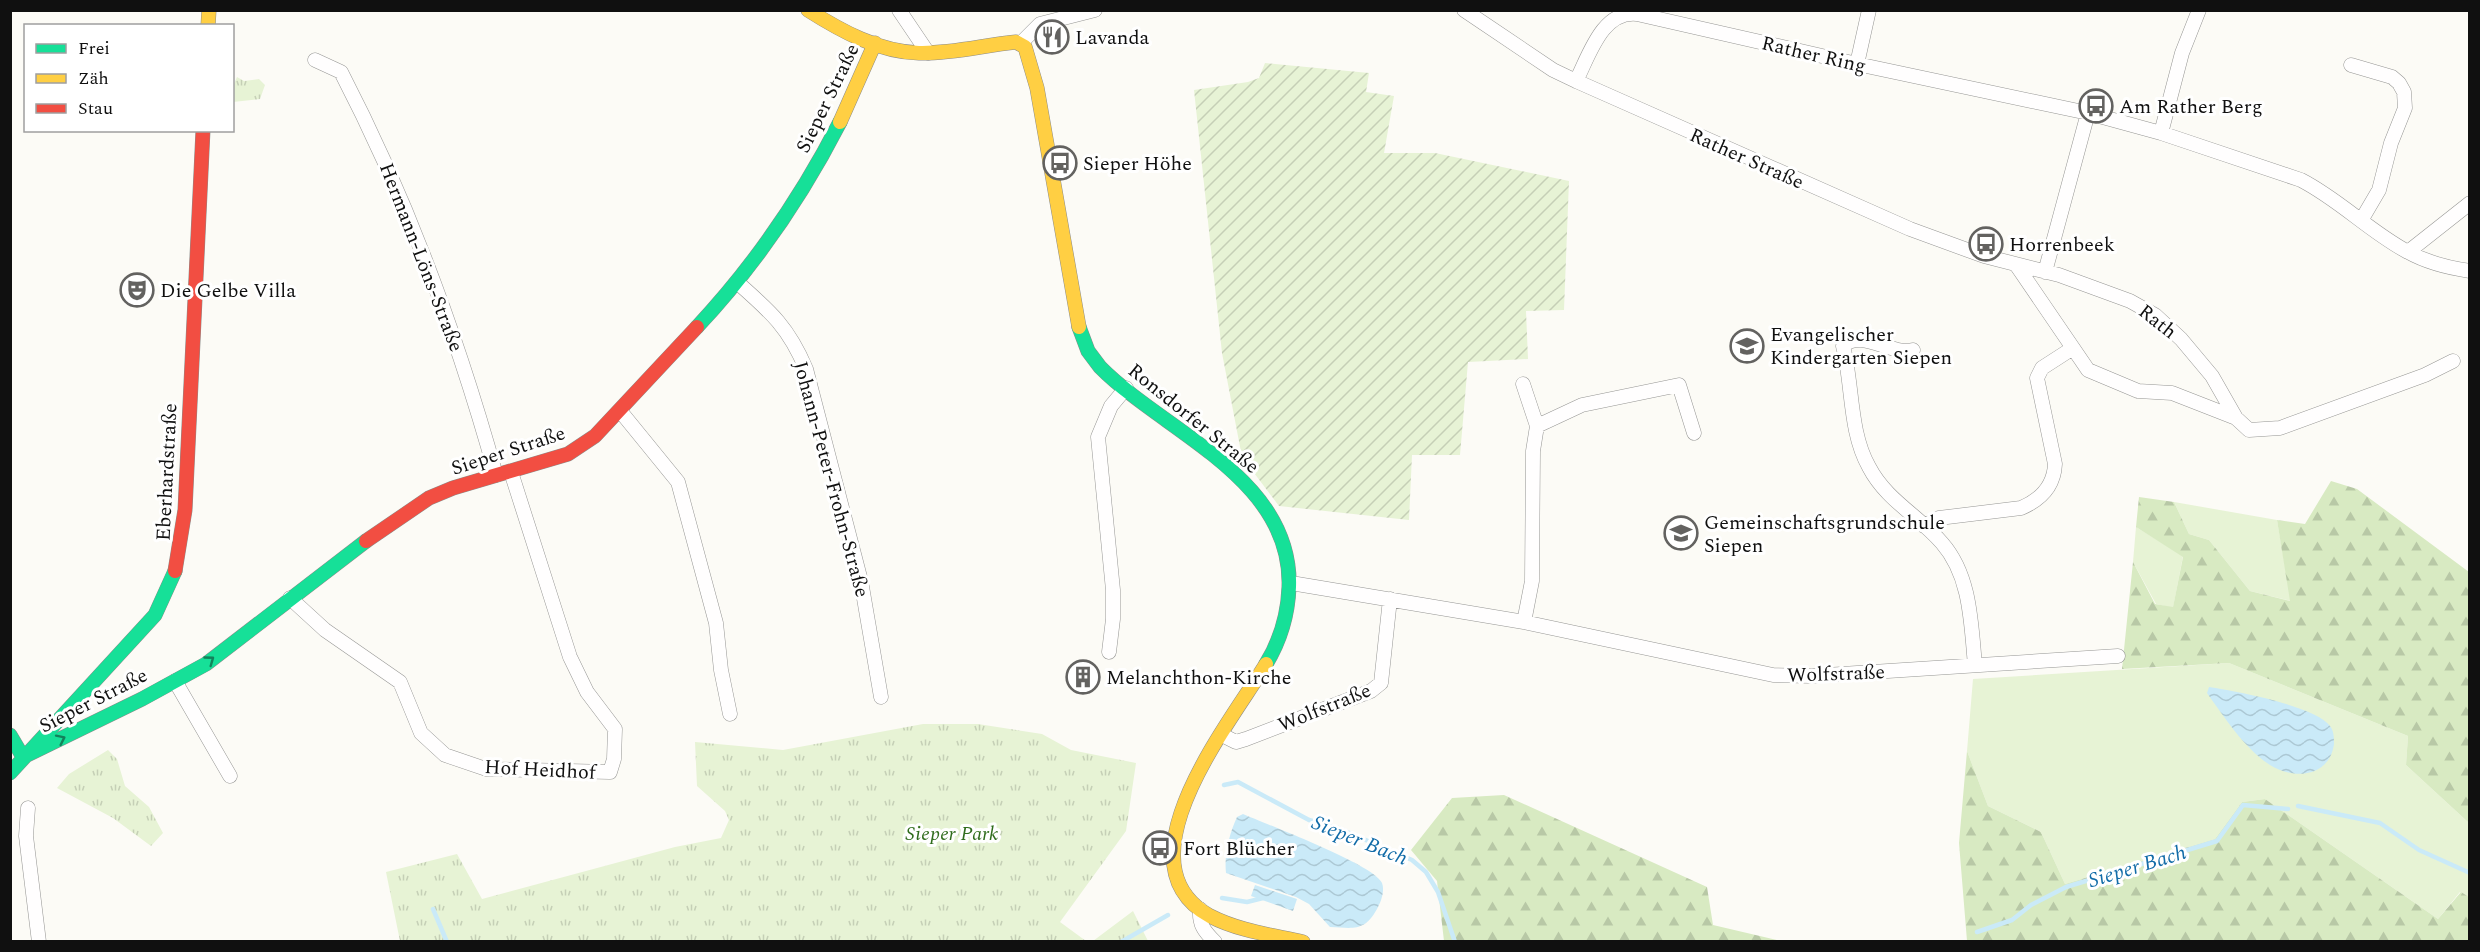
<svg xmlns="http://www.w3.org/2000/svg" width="2480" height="952" font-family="Spectral,serif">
  <defs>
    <pattern id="forest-firs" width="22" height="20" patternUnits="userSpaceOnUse" patternTransform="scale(1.5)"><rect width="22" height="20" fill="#d8eac2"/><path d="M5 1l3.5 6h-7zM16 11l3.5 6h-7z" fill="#b8c8a6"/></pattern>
    <pattern id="park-tufts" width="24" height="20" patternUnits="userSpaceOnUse" patternTransform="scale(1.5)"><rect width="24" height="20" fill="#e7f3d5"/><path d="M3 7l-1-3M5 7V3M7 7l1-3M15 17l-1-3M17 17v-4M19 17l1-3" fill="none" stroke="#c5cfb6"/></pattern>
    <pattern id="garden-furrows" width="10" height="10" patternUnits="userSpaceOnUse" patternTransform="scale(1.5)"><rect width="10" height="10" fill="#e7f3d5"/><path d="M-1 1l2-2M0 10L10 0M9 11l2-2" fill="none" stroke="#c5cfb6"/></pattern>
    <pattern id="water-waves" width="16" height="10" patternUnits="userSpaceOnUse" patternTransform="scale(1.5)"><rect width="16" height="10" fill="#caeaf8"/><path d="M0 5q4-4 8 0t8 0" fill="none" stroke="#acc8d4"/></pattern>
  </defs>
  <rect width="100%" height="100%" fill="#fcfbf6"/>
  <!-- grass -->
  <path fill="#e7f3d5" d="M 2174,502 L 2277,520 L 2291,601 L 2250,591 L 2209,540 L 2189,534 Z
    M 2136,527 L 2183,556 L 2173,608 L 2156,604 L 2133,562 Z
    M 2229,663 L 2408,736 L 2406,765 L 2469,823 L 2469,897 L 2460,892 L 2438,919 L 2265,799 L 2242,802 L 2215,839 L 2065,884 L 2041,832 L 1988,806 L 1967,751 L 1973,679 Z"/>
  <!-- forest -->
  <path fill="url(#forest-firs)" d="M 2331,481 L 2357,489 L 2469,572 L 2469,823 L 2406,765 L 2408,736 L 2229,663 L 2122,669 L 2133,562 L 2155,604 L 2173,607 L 2183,557 L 2136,527 L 2139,497 L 2174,502 L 2189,534 L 2209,540 L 2250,591 L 2290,601 L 2277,520 L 2305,524 Z
    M 1967,751 L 1988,806 L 2041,832 L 2065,884 L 2215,839 L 2242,802 L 2265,799 L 2438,919 L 2461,892 L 2469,897 L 2469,941 L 1967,941 L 1959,843 Z
    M 1504,795 L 1707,887 L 1713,925 L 1781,941 L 1444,941 L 1437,881 L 1411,850 L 1452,798 Z"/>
  <!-- park -->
  <path fill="url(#park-tufts)" d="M 237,77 L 244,81 L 259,79 L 265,85 L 260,99 L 233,102 L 233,86 Z
    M 923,724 L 978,724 L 1042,734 L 1071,750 L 1136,763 L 1126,831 L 1060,922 L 1086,941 L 400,941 L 386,872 L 457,854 L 482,899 L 675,847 L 721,838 L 729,820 L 725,811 L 697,786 L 695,742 L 783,750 Z
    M 108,750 L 117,759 L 125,786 L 149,807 L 163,833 L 151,846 L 113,818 L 57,788 L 69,774 Z
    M 1133,911 L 1148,941 L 1093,941 Z"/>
  <!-- garden -->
  <path fill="url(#garden-furrows)" d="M 1265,63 L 1369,73 L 1366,92 L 1394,96 L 1384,153 L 1435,153 L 1569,181 L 1564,310 L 1526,311 L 1528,359 L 1468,362 L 1460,455 L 1412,455 L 1409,520 L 1279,506 L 1242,457 L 1222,353 L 1194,90 L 1248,82 L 1259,78 Z"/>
  <!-- water -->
  <path fill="url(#water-waves)" d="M 2209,687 C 2235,691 2316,706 2330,726 C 2334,731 2334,738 2334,744 C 2330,776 2295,781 2270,765 C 2244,748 2225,718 2207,693 Z
    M 1243,814 C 1266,824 1375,865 1382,883 C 1385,891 1381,902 1377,909 C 1364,932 1354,928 1330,927 L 1309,904 L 1296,897 L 1226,873 C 1224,854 1229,835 1237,817 Z
    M 1255,885 L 1297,899 L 1293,911 L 1251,896 Z"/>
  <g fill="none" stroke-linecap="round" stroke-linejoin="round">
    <!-- stream -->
    <path stroke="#caeaf8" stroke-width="4.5" d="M 1224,785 L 1238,782 L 1309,820 L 1338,828 L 1412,860 L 1426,872 L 1438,892 L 1455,942
      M 2298,806 L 2380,823 L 2419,850 L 2470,873
      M 1222,898 L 1247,902 L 1263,898
      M 433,909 L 447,942
      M 1977,932 L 2012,920 L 2031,905 L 2066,887 L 2217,841 L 2243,805 L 2288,809
      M 1121,942 L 1168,915"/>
    <!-- street casing -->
    <g stroke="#969694" stroke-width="15">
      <path id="street" d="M 899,10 L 928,53
        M 1464,10 L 1553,70 L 1576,81 L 1910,229 L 1984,256 L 2059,275 L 2130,301 L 2155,315 L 2181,339 L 2212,376 L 2236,418 L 2249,430 L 2280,428 L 2425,375 L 2453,361
        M 1021,43 L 1040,24 L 1095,10
        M 315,60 L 341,72 C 408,201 457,335 496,475
        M 1857,64 L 1869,10
        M 2351,65 L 2392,77 L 2399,83 L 2404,92 L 2405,108 L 2391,143 L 2379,190 L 2362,219
        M 1576,81 C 1589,56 1602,10 1637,14 L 1857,64 L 2088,113 L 2161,133 L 2301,180 C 2340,200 2370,232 2408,252 C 2426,262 2449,268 2470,271
        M 2161,133 L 2182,53 L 2199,10
        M 2408,252 L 2470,203
        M 2017,266 L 2088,370 L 2138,391 L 2172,393 L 2236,418
        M 2045,272 L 2088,113
        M 738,283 C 771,312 789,328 806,369 L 861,581 L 881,697
        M 1913,350 C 1892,356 1861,328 1843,346 C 1853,385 1849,432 1869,467 C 1886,500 1919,516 1942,543 C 1971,576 1971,624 1975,665
        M 1523,384 L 1537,426 L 1533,451 L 1532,581 L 1524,622
        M 621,412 L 678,482 L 716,623 L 721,670 L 730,714
        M 1537,426 L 1582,405 L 1679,385 L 1694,433
        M 1924,526 L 1939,518 L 2021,508 C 2040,500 2054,486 2055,464 L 2037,378 L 2042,368 L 2073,348
        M 1291,583 L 1524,622 L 1773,675 L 1811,676 L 2118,656
        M 290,598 L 325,630 L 400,682 L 421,733 L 445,755 L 486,769 L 610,772 L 614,759 L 615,729 L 587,692 L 570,657 L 511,472
        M 1109,652 L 1113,619 L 1113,590 L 1098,437 L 1111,406 L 1126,388
        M 175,681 L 230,776
        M 1222,735 L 1236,742 L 1246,739 L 1371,691 L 1381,683 L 1390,599
        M 28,808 L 26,836 L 39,942
        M 1200,909 C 1199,925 1204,931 1215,942"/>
    </g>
    <!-- fast casing -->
    <g stroke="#8d8c8a" stroke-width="15">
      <path id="fast" d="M 697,327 C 755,265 801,198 840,122
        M 1079,327 L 1088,351 L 1100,367 C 1164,432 1293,478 1289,587 C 1288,614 1280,641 1266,664
        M 10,735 L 23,757
        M 23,757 L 142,699 L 206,664 L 366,541
        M 10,773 L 155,615 L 175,571"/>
    </g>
    <!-- slow casing -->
    <g stroke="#8d8c8a" stroke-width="15">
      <path id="slow" d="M 808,10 C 841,31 879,52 919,53 C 952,54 984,45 1016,42 L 1025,47 L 1037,88 L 1079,327
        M 208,26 L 209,10
        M 840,122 L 875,43
        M 1266,664 C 1231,722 1115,863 1210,916 C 1239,931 1272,935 1303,942"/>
    </g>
    <!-- jam casing -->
    <g stroke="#8d8c8a" stroke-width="15">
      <path id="jam" d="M 366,541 L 429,498 L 453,488 L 568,454 L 595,436 L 697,327
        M 175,571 L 185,510 L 203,130"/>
    </g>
    <!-- street -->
    <use href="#street" stroke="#fffefe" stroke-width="14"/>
    <!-- fast -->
    <use href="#fast" stroke="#16e098" stroke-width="14"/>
    <!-- slow -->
    <use href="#slow" stroke="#ffcf43" stroke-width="14"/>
    <!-- jam -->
    <use href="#jam" stroke="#f24e42" stroke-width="14"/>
  </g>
  <!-- one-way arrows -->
  <defs><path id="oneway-chevron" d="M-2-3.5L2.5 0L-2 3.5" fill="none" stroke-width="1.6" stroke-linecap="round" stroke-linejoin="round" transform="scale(1.5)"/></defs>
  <g stroke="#13825b">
    <use href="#oneway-chevron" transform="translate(210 660) rotate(-36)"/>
    <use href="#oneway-chevron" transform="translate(61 739) rotate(-26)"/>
  </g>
  <!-- icons -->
  <defs>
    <g id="restaurant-ring" transform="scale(1.725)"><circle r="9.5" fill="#fff" stroke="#636260" stroke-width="1.5"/><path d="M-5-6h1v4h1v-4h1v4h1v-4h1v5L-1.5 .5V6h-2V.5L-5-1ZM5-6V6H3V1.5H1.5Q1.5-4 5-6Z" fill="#636260"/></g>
    <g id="bus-ring" transform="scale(1.725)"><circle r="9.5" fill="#fff" stroke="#636260" stroke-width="1.5"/><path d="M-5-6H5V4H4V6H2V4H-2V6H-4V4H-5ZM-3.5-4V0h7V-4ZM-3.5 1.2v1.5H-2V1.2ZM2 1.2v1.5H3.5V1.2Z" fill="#636260"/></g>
    <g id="theatre-ring" transform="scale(1.725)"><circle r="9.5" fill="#fff" stroke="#636260" stroke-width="1.5"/><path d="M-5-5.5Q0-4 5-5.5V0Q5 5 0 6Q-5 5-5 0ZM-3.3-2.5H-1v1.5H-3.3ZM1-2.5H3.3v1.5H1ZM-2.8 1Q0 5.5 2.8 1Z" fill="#636260"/></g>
    <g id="school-ring" transform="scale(1.725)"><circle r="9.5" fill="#fff" stroke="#636260" stroke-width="1.5"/><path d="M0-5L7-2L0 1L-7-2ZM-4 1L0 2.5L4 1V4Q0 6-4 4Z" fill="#636260"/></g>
    <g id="building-ring" transform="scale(1.725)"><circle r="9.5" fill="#fff" stroke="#636260" stroke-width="1.5"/><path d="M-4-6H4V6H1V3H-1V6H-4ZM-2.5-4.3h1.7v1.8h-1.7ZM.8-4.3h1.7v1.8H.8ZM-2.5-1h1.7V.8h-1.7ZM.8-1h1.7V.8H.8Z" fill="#636260"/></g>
  </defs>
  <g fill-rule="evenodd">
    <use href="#restaurant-ring" x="1052" y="37"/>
    <use href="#bus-ring" x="2096" y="106"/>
    <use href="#bus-ring" x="1060" y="163"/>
    <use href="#bus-ring" x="1986" y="244"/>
    <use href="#theatre-ring" x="137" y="290"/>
    <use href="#school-ring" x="1747" y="346"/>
    <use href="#school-ring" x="1681" y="533"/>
    <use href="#building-ring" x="1083" y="677"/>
    <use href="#bus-ring" x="1160" y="848"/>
  </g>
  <g text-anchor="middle" stroke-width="6" stroke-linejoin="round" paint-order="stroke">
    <!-- poi labels -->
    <g font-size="20" fill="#101010" stroke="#fff" text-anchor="start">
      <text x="1075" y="44">Lavanda</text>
      <text x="2119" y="113">Am Rather Berg</text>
      <text x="1083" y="170">Sieper Höhe</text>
      <text x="2009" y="251">Horrenbeek</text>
      <text x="160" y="297">Die Gelbe Villa</text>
      <text x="1770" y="341">Evangelischer<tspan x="1770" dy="23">Kindergarten Siepen</tspan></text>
      <text x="1704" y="529">Gemeinschaftsgrundschule<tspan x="1704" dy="23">Siepen</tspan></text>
      <text x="1106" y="684">Melanchthon-Kirche</text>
      <text x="1183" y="855">Fort Blücher</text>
    </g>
    <!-- street labels -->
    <g font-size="20" fill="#101010" stroke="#fff">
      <text transform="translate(1814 54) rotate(13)" y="7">Rather Ring</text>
      <text transform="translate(827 98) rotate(-64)" y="7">Sieper Straße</text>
      <text transform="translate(1747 158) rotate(24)" y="7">Rather Straße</text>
      <text transform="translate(422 257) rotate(69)" y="7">Hermann-Löns-Straße</text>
      <text transform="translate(2158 321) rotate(38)" y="7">Rath</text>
      <text transform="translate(1194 418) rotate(39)" y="7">Ronsdorfer Straße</text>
      <text transform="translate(508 450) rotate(-18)" y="7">Sieper Straße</text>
      <text transform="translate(166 472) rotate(-87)" y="7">Eberhardstraße</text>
      <text transform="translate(832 479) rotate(75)" y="7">Johann-Peter-Frohn-Straße</text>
      <text transform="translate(1836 673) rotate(-2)" y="7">Wolfstraße</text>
      <text transform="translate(93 700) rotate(-27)" y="7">Sieper Straße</text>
      <text transform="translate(1324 707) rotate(-22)" y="7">Wolfstraße</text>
      <text transform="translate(540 769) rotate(3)" y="7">Hof Heidhof</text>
    </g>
    <!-- park labels -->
    <g font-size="20" font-style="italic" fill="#2f6c1c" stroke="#fff">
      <text x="952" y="840">Sieper Park</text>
    </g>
    <!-- water labels -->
    <g font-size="21" font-style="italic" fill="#126ca8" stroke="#fff">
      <text transform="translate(1360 840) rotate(22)" y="7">Sieper Bach</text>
      <text transform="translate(2137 866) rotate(-17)" y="7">Sieper Bach</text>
    </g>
  </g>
  <!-- border -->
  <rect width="2480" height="952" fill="none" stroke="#101010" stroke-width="24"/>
  <!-- legend -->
  <rect x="24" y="24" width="210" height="108" fill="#ffffff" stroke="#9f9f9f" stroke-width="1.5"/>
  <rect x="36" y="44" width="30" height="9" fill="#16e098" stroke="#9f9f9f" stroke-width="1.5"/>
  <text x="78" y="54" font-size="18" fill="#101010">Frei</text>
  <rect x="36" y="74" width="30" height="9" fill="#ffcf43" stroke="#9f9f9f" stroke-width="1.5"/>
  <text x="78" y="84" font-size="18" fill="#101010">Zäh</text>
  <rect x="36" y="104" width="30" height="9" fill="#f24e42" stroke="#9f9f9f" stroke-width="1.5"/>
  <text x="78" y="114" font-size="18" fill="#101010">Stau</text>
</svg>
